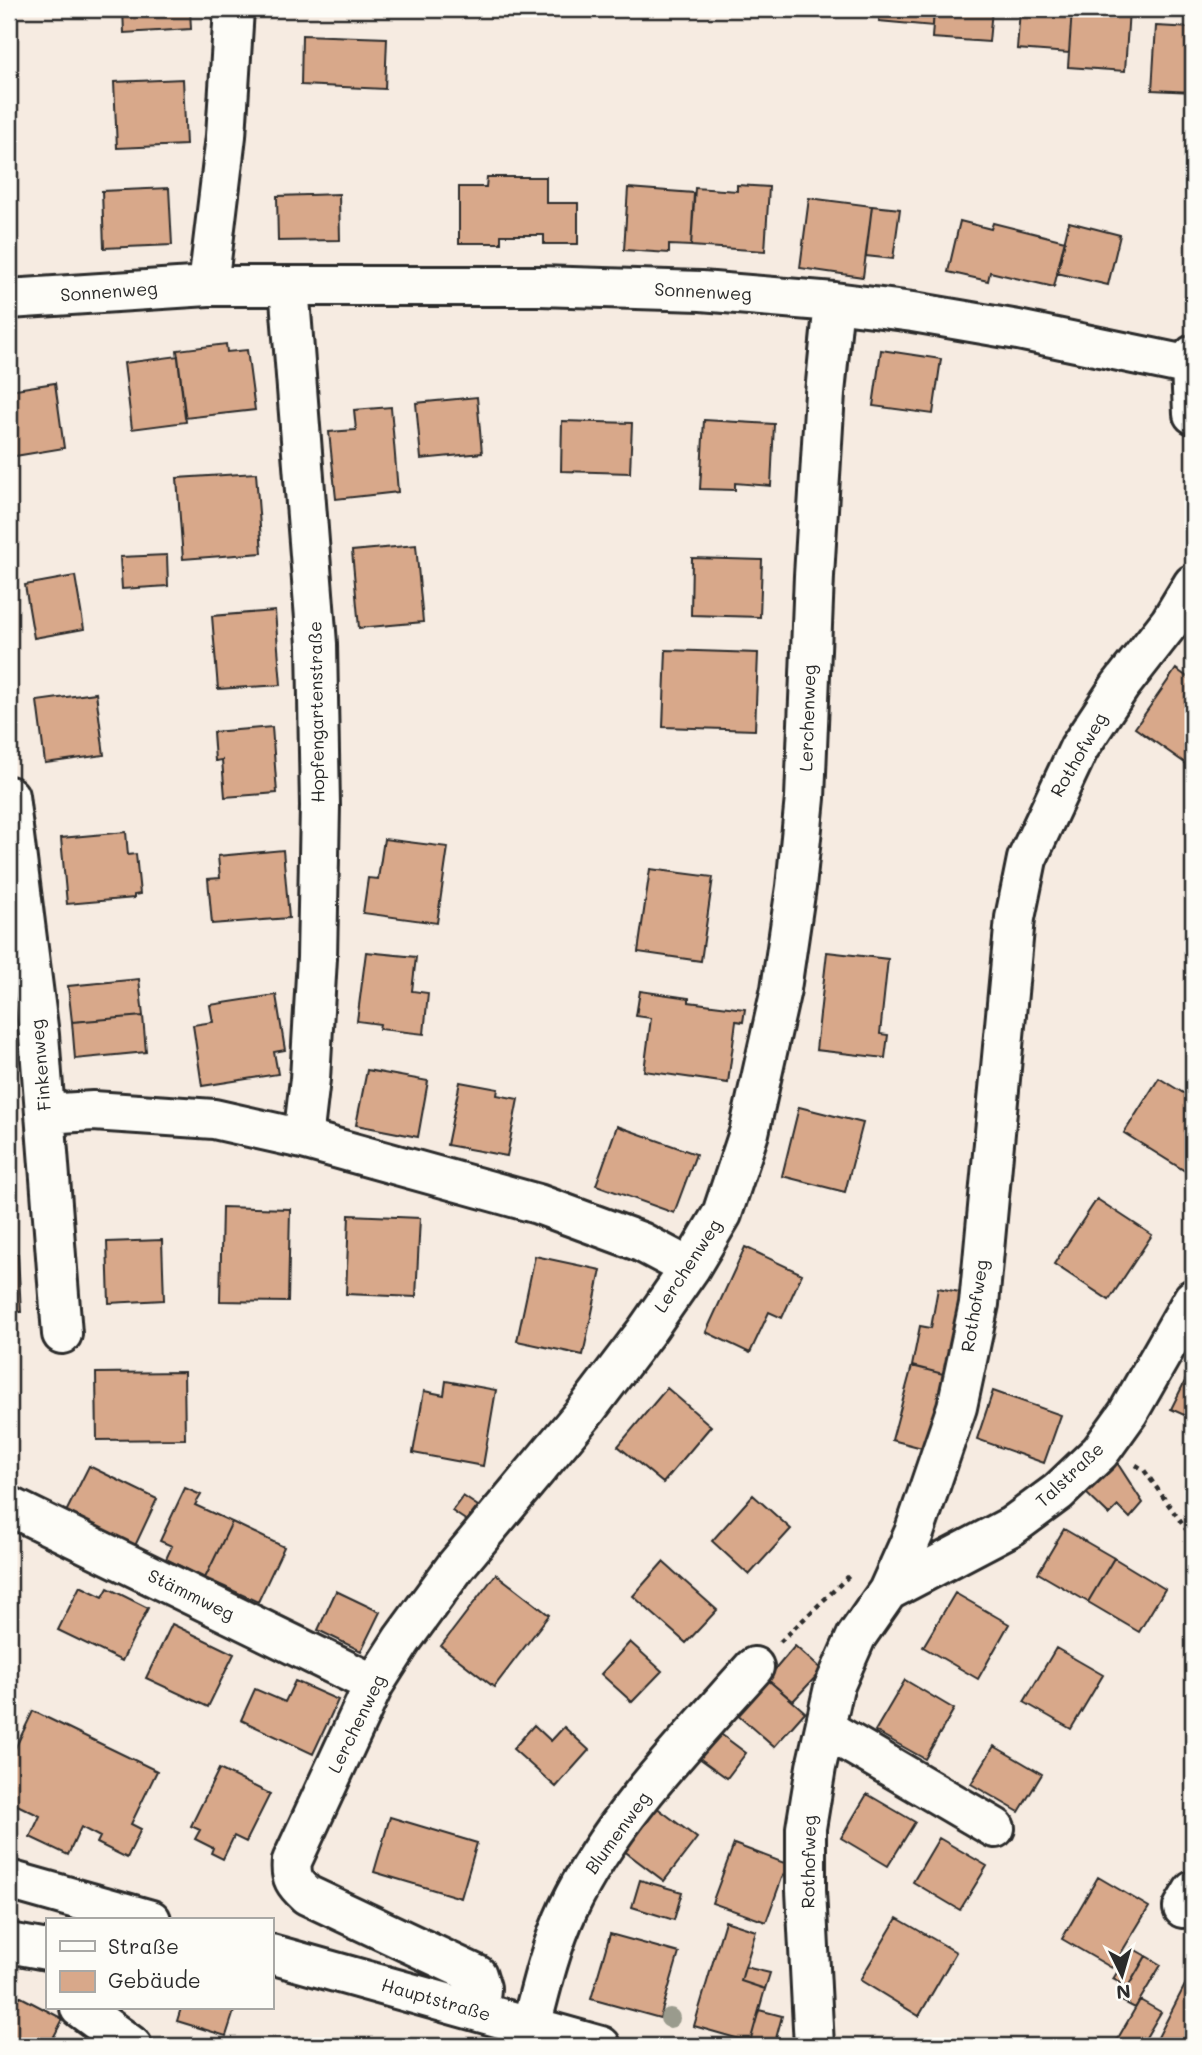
<svg xmlns="http://www.w3.org/2000/svg" width="1202" height="2055" font-family="Mali,sans-serif">
  <rect width="100%" height="100%" fill="#f6ebe1"/>
  <filter id="ink" filterUnits="userSpaceOnUse"><feTurbulence type="fractalNoise" baseFrequency=".0143" numOctaves="2"/><feDisplacementMap in="SourceGraphic" scale="14" xChannelSelector="R" yChannelSelector="G"/><feConvolveMatrix kernelMatrix="1 2 1 2 8 2 1 2 1" color-interpolation-filters="sRGB"/></filter>
  <g filter="url(#ink)">
    <!-- building -->
    <path fill="#d8a88a" stroke="#2b2b2b" stroke-width="2" d="M 123,9 L 190,9 L 191,29 L 124,33 Z
      M 880,9 L 934,9 L 933,26 L 879,21 Z
      M 934,9 L 992,9 L 989,42 L 932,38 Z
      M 1020,9 L 1072,9 L 1069,53 L 1017,49 Z
      M 1072,9 L 1129,9 L 1125,71 L 1068,67 Z
      M 1156,26 L 1193,28 L 1193,92 L 1152,90 Z
      M 302,35 L 387,38 L 385,89 L 301,85 Z
      M 183,79 L 186,145 L 117,148 L 114,82 Z
      M 487,177 L 546,177 L 546,203 L 578,203 L 578,244 L 544,244 L 544,235 L 501,235 L 501,243 L 459,243 L 459,187 L 486,187 Z
      M 737,185 L 769,187 L 765,251 L 691,246 L 695,188 L 737,191 Z
      M 169,188 L 172,245 L 104,248 L 102,191 Z
      M 628,188 L 694,193 L 691,246 L 669,245 L 669,253 L 624,250 Z
      M 339,194 L 340,240 L 278,241 L 277,196 Z
      M 809,198 L 872,206 L 863,277 L 800,268 Z
      M 872,206 L 900,209 L 893,259 L 866,256 Z
      M 960,221 L 991,229 L 993,223 L 1065,241 L 1054,287 L 990,272 L 988,281 L 948,272 Z
      M 1069,222 L 1120,235 L 1108,285 L 1057,273 Z
      M 226,344 L 227,352 L 247,350 L 255,410 L 185,418 L 177,350 Z
      M 881,350 L 941,359 L 933,414 L 873,406 Z
      M 178,356 L 186,422 L 132,429 L 124,363 Z
      M 55,383 L 64,448 L 9,457 L 9,390 Z
      M 477,397 L 482,453 L 421,459 L 416,403 Z
      M 391,407 L 398,492 L 336,499 L 329,432 L 356,430 L 354,410 Z
      M 704,420 L 774,424 L 771,486 L 735,483 L 735,490 L 700,489 Z
      M 562,421 L 632,423 L 630,473 L 561,471 Z
      M 256,473 L 262,553 L 183,559 L 177,478 Z
      M 416,545 L 423,622 L 359,628 L 352,551 Z
      M 167,555 L 168,586 L 122,589 L 120,557 Z
      M 692,558 L 762,560 L 760,617 L 691,615 Z
      M 75,576 L 84,629 L 34,638 L 25,585 Z
      M 275,611 L 281,685 L 218,689 L 212,616 Z
      M 666,650 L 758,653 L 755,730 L 663,727 Z
      M 1176,669 L 1193,681 L 1193,757 L 1188,765 L 1135,728 Z
      M 96,693 L 104,755 L 45,763 L 37,701 Z
      M 272,727 L 277,793 L 225,797 L 222,760 L 215,761 L 213,732 Z
      M 126,832 L 128,855 L 136,854 L 140,894 L 134,895 L 134,898 L 67,904 L 61,838 Z
      M 384,839 L 448,847 L 437,923 L 363,913 L 368,878 L 378,879 Z
      M 283,850 L 289,918 L 212,924 L 208,879 L 220,878 L 218,856 Z
      M 650,869 L 713,877 L 701,961 L 638,952 Z
      M 366,952 L 416,957 L 412,991 L 428,993 L 424,1034 L 379,1029 L 380,1024 L 357,1021 Z
      M 827,952 L 888,959 L 880,1034 L 888,1035 L 885,1058 L 816,1050 Z
      M 139,979 L 143,1016 L 72,1022 L 68,986 Z
      M 640,991 L 689,998 L 689,1002 L 745,1009 L 743,1022 L 736,1021 L 728,1083 L 644,1071 L 651,1018 L 636,1016 Z
      M 276,995 L 285,1050 L 274,1052 L 278,1074 L 202,1086 L 193,1025 L 213,1022 L 210,1005 Z
      M 143,1016 L 146,1052 L 75,1059 L 72,1022 Z
      M 367,1070 L 428,1081 L 418,1137 L 356,1125 Z
      M 1159,1078 L 1193,1099 L 1193,1169 L 1190,1174 L 1124,1133 Z
      M 460,1082 L 498,1089 L 497,1095 L 518,1099 L 507,1156 L 447,1145 Z
      M 799,1107 L 863,1123 L 845,1192 L 782,1176 Z
      M 9,1123 L 14,1186 L 9,1186 Z
      M 617,1126 L 696,1154 L 674,1213 L 596,1185 Z
      M 1097,1199 L 1152,1235 L 1109,1300 L 1054,1264 Z
      M 222,1207 L 290,1209 L 288,1302 L 220,1301 Z
      M 349,1215 L 420,1218 L 416,1297 L 346,1294 Z
      M 162,1240 L 164,1300 L 109,1303 L 107,1242 Z
      M 745,1247 L 802,1274 L 782,1318 L 769,1312 L 750,1353 L 706,1332 Z
      M 9,1254 L 18,1254 L 21,1312 L 9,1312 Z
      M 535,1256 L 601,1270 L 583,1355 L 517,1341 Z
      M 938,1288 L 965,1293 L 947,1375 L 912,1366 L 920,1326 L 931,1328 Z
      M 1193,1365 L 1193,1419 L 1171,1409 Z
      M 912,1366 L 947,1375 L 926,1449 L 892,1440 Z
      M 184,1372 L 185,1439 L 97,1440 L 96,1373 Z
      M 446,1381 L 496,1390 L 483,1466 L 413,1453 L 424,1391 L 444,1395 Z
      M 667,1388 L 711,1426 L 663,1483 L 618,1446 Z
      M 993,1391 L 1061,1415 L 1044,1463 L 977,1439 Z
      M 1114,1458 L 1143,1503 L 1130,1518 L 1118,1506 L 1109,1515 L 1085,1492 Z
      M 89,1466 L 157,1499 L 134,1548 L 65,1514 Z
      M 185,1488 L 201,1495 L 195,1505 L 232,1522 L 205,1578 L 166,1559 L 172,1546 L 160,1541 Z
      M 753,1495 L 791,1529 L 749,1575 L 712,1541 Z
      M 463,1496 L 478,1506 L 467,1521 L 452,1511 Z
      M 232,1522 L 284,1547 L 258,1602 L 205,1578 Z
      M 1064,1529 L 1114,1558 L 1088,1602 L 1038,1573 Z
      M 1114,1558 L 1165,1589 L 1139,1632 L 1088,1602 Z
      M 663,1562 L 717,1610 L 686,1643 L 633,1596 Z
      M 496,1574 L 549,1615 L 494,1687 L 441,1646 Z
      M 80,1586 L 103,1597 L 108,1588 L 148,1608 L 122,1661 L 58,1630 Z
      M 336,1591 L 380,1612 L 361,1651 L 318,1630 Z
      M 955,1593 L 1009,1624 L 978,1679 L 923,1647 Z
      M 172,1624 L 234,1654 L 208,1707 L 146,1678 Z
      M 630,1642 L 662,1671 L 632,1702 L 601,1674 Z
      M 795,1646 L 822,1670 L 793,1701 L 767,1679 Z
      M 1056,1648 L 1103,1675 L 1071,1729 L 1024,1702 Z
      M 767,1679 L 805,1712 L 774,1747 L 735,1713 Z
      M 905,1680 L 954,1709 L 925,1759 L 875,1731 Z
      M 295,1681 L 338,1700 L 313,1754 L 241,1720 L 255,1689 L 285,1702 Z
      M 33,1711 L 157,1771 L 131,1824 L 141,1829 L 127,1858 L 97,1843 L 100,1837 L 81,1827 L 68,1855 L 30,1837 L 40,1816 L 9,1801 L 9,1761 Z
      M 534,1725 L 551,1741 L 564,1727 L 589,1750 L 556,1787 L 513,1749 Z
      M 714,1729 L 746,1753 L 727,1778 L 695,1755 Z
      M 994,1746 L 1042,1774 L 1019,1812 L 971,1784 Z
      M 219,1769 L 270,1794 L 246,1842 L 234,1836 L 223,1859 L 211,1853 L 213,1848 L 195,1839 L 200,1830 L 191,1826 Z
      M 867,1794 L 915,1822 L 888,1866 L 841,1838 Z
      M 656,1807 L 697,1838 L 664,1881 L 623,1850 Z
      M 390,1817 L 477,1843 L 461,1898 L 374,1872 Z
      M 939,1838 L 987,1866 L 960,1910 L 913,1882 Z
      M 734,1844 L 787,1864 L 766,1922 L 712,1903 Z
      M 1098,1877 L 1149,1907 L 1112,1968 L 1062,1939 Z
      M 640,1880 L 682,1892 L 674,1920 L 632,1907 Z
      M 897,1918 L 956,1952 L 919,2016 L 860,1980 Z
      M 725,1921 L 756,1931 L 741,1981 L 765,1989 L 750,2042 L 694,2026 Z
      M 610,1934 L 679,1953 L 660,2018 L 591,1999 Z
      M 1132,1948 L 1146,1956 L 1128,1987 L 1113,1979 Z
      M 1146,1956 L 1161,1965 L 1135,2008 L 1120,2000 Z
      M 745,1967 L 770,1973 L 765,1989 L 741,1981 Z
      M 1187,1981 L 1193,1984 L 1193,2046 L 1156,2046 L 1154,2045 Z
      M 19,1996 L 63,2019 L 49,2046 L 9,2046 L 9,2017 Z
      M 1140,2000 L 1161,2012 L 1141,2046 L 1117,2046 L 1114,2045 Z
      M 181,2008 L 235,2008 L 226,2036 L 177,2021 Z
      M 759,2010 L 782,2016 L 774,2046 L 750,2042 Z"/>
    <g fill="none" stroke-linecap="round" stroke-linejoin="round">
      <!-- minor casing -->
      <g stroke="#2b2b2b" stroke-width="44">
        <path id="minor" d="M 208,286 L 226,136 L 234,9
          M 289,286 L 317,644 L 320,806 L 317,958 L 310,1079 L 303,1139
          M 9,299 L 208,286 L 539,286 L 701,291 L 834,302 L 913,312 L 1018,330 L 1191,366
          M 1193,355 L 1191,366 L 1193,414
          M 9,796 L 39,1035 L 62,1334
          M 45,1114 L 93,1111 L 214,1119 L 303,1139 L 538,1204 L 641,1242 L 690,1268
          M 9,1506 L 374,1684
          M 888,1591 L 1012,1526 L 1058,1492 L 1100,1452 L 1128,1413 L 1193,1299
          M 826,1729 L 995,1828
          M 9,1880 L 151,1920
          M 1183,1908 L 1193,1891
          M 9,1943 L 47,1950
          M 271,1954 L 601,2046
          M 80,2008 L 132,2046
          M 479,2011 L 481,1988 L 477,1975 L 307,1895 C 295,1884 290,1878 292,1861 L 374,1684 L 402,1640 L 456,1566 L 587,1409 L 647,1330 L 690,1268 L 722,1214 L 749,1133 L 781,989 L 796,887 L 805,798 L 814,576 L 825,393 L 834,302
          M 531,2026 C 541,1987 551,1945 568,1909 C 610,1820 689,1740 754,1667
          M 814,2046 L 806,1890 L 806,1828 L 816,1767 L 834,1687 L 856,1637 L 888,1591 L 914,1533 L 957,1407 L 979,1304 L 1015,918 L 1027,859 L 1079,748 L 1120,686 L 1170,622 L 1193,584"/>
      </g>
      <!-- path -->
      <path stroke="#2b2b2b" stroke-width="4.5" stroke-dasharray="5 5" stroke-linecap="butt" d="M 1136,1465 L 1144,1470 L 1193,1539
        M 780,1642 L 852,1573"/>
      <!-- minor -->
      <use href="#minor" stroke="#fdfcf7" stroke-width="38"/>
    </g>
    <!-- trees -->
    <circle fill="#9a9b8d" cx="670" cy="2018" r="10"/>
  </g>
  <g text-anchor="middle" stroke-width="5" stroke-linejoin="round" paint-order="stroke">
    <!-- street labels -->
    <g font-size="18" fill="#2b2b2b" stroke="#fdfcf7">
      <text transform="translate(109 292) rotate(-4)" y="6">Sonnenweg</text>
      <text transform="translate(703 292) rotate(3)" y="6">Sonnenweg</text>
      <text transform="translate(317 712) rotate(-91)" y="6">Hopfengartenstraße</text>
      <text transform="translate(808 718) rotate(-88)" y="6">Lerchenweg</text>
      <text transform="translate(1079 755) rotate(-60)" y="6">Rothofweg</text>
      <text transform="translate(41 1065) rotate(-95)" y="6">Finkenweg</text>
      <text transform="translate(688 1266) rotate(-57)" y="6">Lerchenweg</text>
      <text transform="translate(975 1306) rotate(-81)" y="6">Rothofweg</text>
      <text transform="translate(1070 1475) rotate(-43)" y="6">Talstraße</text>
      <text transform="translate(191 1595) rotate(26)" y="6">Stämmweg</text>
      <text transform="translate(357 1724) rotate(-64)" y="6">Lerchenweg</text>
      <text transform="translate(618 1833) rotate(-54)" y="6">Blumenweg</text>
      <text transform="translate(809 1862) rotate(-89)" y="6">Rothofweg</text>
      <text transform="translate(436 2000) rotate(16)" y="6">Hauptstraße</text>
    </g>
  </g>
  <!-- margin -->
  <rect width="1202" height="2055" fill="none" stroke="#fdfcf7" stroke-width="35"/>
  <rect x="18" y="18" width="1167" height="2020" fill="none" stroke="#2b2b2b" stroke-width="2.5" filter="url(#ink)"/>
  <!-- legend -->
  <rect x="46" y="1918" width="228" height="91" fill="#fdfcf7" stroke="#a9a8a5" stroke-width="2"/>
  <rect x="60" y="1941" width="35" height="10" fill="#fdfcf7" stroke="#a9a8a5" stroke-width="2"/>
  <text x="108" y="1954" font-size="21" fill="#2b2b2b">Straße</text>
  <rect x="60" y="1971" width="35" height="21" fill="#d8a88a" stroke="#a9a8a5" stroke-width="2"/>
  <text x="108" y="1988" font-size="21" fill="#2b2b2b">Gebäude</text>
  <!-- north arrow -->
  <g transform="translate(1122 1975) rotate(175)" stroke="#fdfcf7" stroke-width="5" paint-order="stroke">
  <path d="M0-5L12 26L0 18L-12 26Z" fill="#2b2b2b"/>
  <text y="-10" font-size="19" font-weight="bold" text-anchor="middle" fill="#2b2b2b">N</text>
  </g>
</svg>
